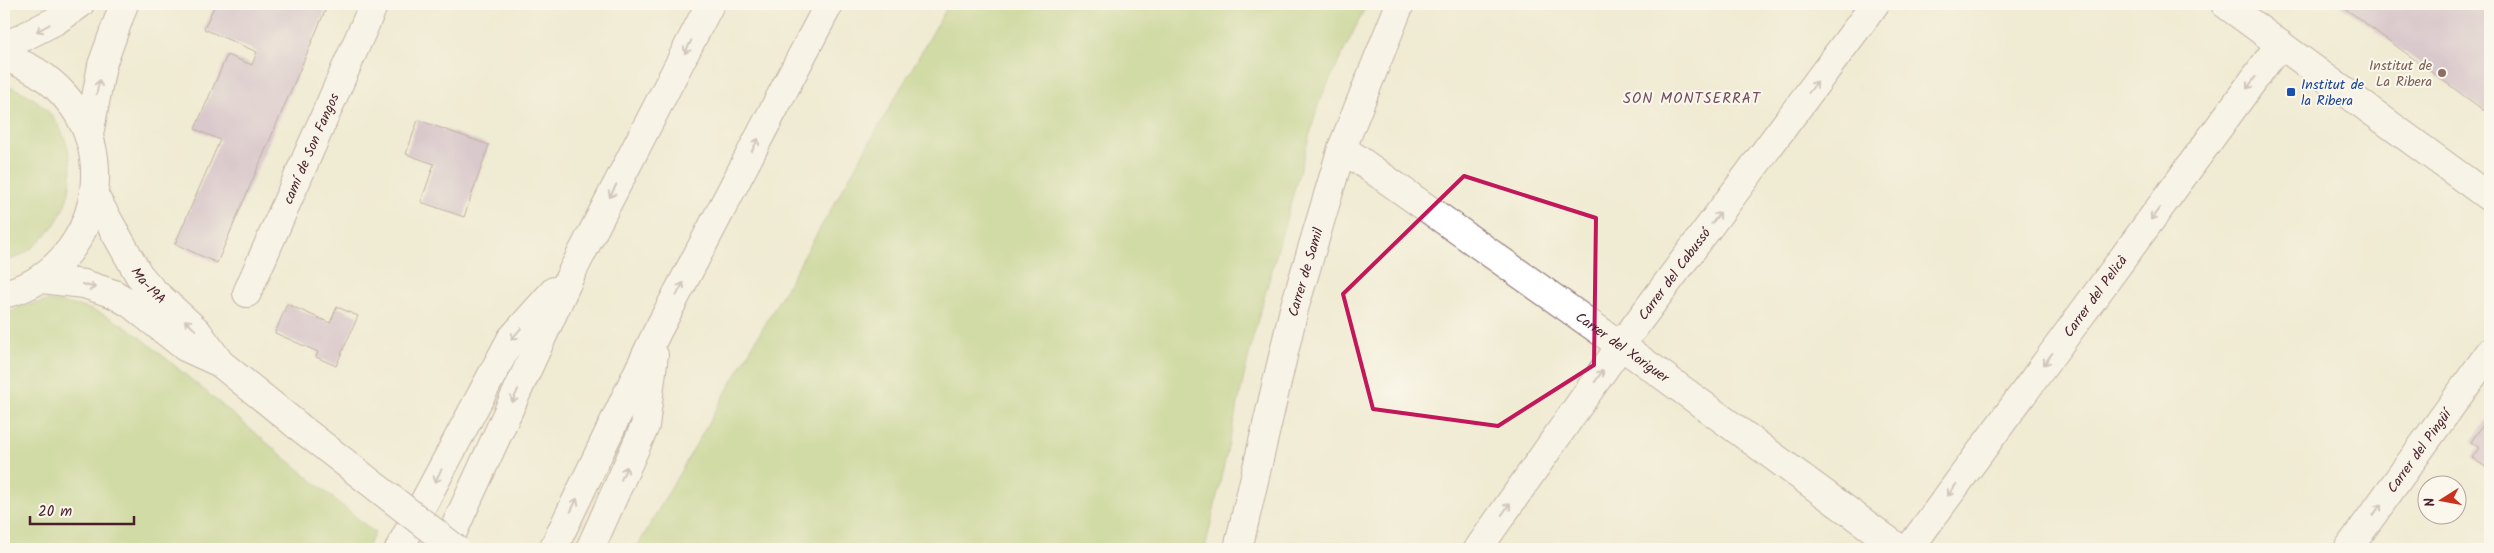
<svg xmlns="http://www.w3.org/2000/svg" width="2494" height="553" font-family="Kalam,sans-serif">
  <rect width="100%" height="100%" fill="#fbf7ec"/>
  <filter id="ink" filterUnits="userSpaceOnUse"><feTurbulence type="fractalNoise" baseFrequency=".02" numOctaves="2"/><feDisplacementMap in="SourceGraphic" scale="10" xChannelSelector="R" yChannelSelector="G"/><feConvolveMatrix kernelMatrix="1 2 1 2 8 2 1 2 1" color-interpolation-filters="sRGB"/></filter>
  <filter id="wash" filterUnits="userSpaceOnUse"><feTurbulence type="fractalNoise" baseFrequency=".0096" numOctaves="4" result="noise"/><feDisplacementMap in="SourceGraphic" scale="20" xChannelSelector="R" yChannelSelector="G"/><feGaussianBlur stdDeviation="1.12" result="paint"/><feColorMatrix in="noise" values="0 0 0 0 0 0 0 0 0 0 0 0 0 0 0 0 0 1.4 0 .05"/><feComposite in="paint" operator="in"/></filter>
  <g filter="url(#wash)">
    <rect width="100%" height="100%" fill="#f0ebd3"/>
    <!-- green -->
    <path fill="#acc76e" stroke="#7b734c" d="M 949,4 L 1367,4 L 1319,102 L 1253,337 L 1205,549 L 636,549 Z
      M 4,85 C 72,103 93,186 45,236 C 35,247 19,259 4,261 Z
      M 47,301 C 89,305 111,315 144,340 L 375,533 L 366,549 L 4,549 L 4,316 L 19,307 Z"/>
    <g id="blocks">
      <!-- building -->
      <path fill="#bd9ec3" d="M 215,4 L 256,4 L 262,6 L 263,4 L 328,4 L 217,263 L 175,244 L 220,140 L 195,129 L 227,55 L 252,65 L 257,52 L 204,29 Z
        M 2339,4 L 2490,4 L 2490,115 Z
        M 418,120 L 489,145 L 464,217 L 421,202 L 434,164 L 406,154 Z
        M 287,304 L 330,323 L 337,307 L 358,316 L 336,366 L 316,357 L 318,352 L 275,333 Z
        M 2490,415 L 2490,470 L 2472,458 L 2479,448 L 2471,442 Z"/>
    </g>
  </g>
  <g filter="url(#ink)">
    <use href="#blocks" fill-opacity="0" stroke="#846666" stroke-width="1"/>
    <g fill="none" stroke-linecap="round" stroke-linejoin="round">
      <!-- minor casing -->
      <g stroke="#846666" stroke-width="30">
        <g id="minor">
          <path d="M 2225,4 L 2490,198"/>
          <path d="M 4,47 L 55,21 L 80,4"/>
          <path d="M 89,135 L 102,65 L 124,4"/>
          <path id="s1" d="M 1342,148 L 1658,372 L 1900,549"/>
          <path id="s2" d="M 247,293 L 374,4"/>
          <path id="s3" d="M 1238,549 L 1294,309 L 1342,148 L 1400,4"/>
          <path id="s4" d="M 1478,549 L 1621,345 L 1875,4"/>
          <path id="s5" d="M 1909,549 L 2280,44"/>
          <path id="s6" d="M 2348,549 L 2490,352"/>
        </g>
      </g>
      <!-- major casing -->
      <g stroke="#846666" stroke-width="30">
        <g id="major">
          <path d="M 4,58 C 28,64 49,78 65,96 C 114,150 101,236 42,277 C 31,286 17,290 4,294"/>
          <path id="s7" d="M 94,195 L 139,275 L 152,290 L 197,331 L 218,360"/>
          <path d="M 41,279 L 84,284 L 114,294 L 131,304 L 185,347 L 220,363 L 298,426"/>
        </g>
      </g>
      <!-- highway casing -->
      <g stroke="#846666" stroke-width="30">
        <path id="highway" d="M 399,549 L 511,339 L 554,291
          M 445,549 L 572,272 L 710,4
          M 553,549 L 657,332 L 829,4
          M 590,549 L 645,426 L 654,355"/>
      </g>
      <!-- minor -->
      <use href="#minor" stroke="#fff" stroke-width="28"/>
      <!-- major -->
      <use href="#major" stroke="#fff" stroke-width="28"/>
      <!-- highway -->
      <use href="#highway" stroke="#fff" stroke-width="28"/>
      <!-- major-bridge casing -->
      <g stroke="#846666" stroke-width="30" stroke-linecap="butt">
        <path id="major-bridge" d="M 298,426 L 456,549"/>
      </g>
      <!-- major-bridge -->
      <use href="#major-bridge" stroke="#fff" stroke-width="28"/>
    </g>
    <!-- one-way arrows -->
    <defs><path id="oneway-shaft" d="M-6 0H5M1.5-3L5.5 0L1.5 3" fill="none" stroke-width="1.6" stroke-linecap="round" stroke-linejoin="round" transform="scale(1.25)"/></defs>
    <g stroke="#ae9aa0">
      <use href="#oneway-shaft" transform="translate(43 28) rotate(151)"/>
      <use href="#oneway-shaft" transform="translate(688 47) rotate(117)"/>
      <use href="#oneway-shaft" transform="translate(2251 83) rotate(126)"/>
      <use href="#oneway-shaft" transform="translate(98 87) rotate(-78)"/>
      <use href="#oneway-shaft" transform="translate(1813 87) rotate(-53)"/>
      <use href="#oneway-shaft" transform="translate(755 145) rotate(-62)"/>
      <use href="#oneway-shaft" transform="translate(613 191) rotate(117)"/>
      <use href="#oneway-shaft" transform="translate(2155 214) rotate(126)"/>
      <use href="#oneway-shaft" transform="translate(1716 218) rotate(-53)"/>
      <use href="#oneway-shaft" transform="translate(89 286) rotate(16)"/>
      <use href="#oneway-shaft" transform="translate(680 289) rotate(-62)"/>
      <use href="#oneway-shaft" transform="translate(190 325) rotate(-137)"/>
      <use href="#oneway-shaft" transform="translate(516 334) rotate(131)"/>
      <use href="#oneway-shaft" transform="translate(2048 359) rotate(126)"/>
      <use href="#oneway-shaft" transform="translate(1599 376) rotate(-55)"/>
      <use href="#oneway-shaft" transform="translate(515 396) rotate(115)"/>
      <use href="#oneway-shaft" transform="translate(624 473) rotate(-66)"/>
      <use href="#oneway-shaft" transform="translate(438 476) rotate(118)"/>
      <use href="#oneway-shaft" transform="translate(1952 490) rotate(126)"/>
      <use href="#oneway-shaft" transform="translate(574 505) rotate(-64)"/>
      <use href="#oneway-shaft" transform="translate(1506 509) rotate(-55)"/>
      <use href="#oneway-shaft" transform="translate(2377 510) rotate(-54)"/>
    </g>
  </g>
  <!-- marked area -->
  <path d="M0 0H2494V553H0ZM 1464,176 L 1596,218 L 1594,365 L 1498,426 L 1373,409 L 1343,294 Z" fill="#f0ebd3" fill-opacity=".55" fill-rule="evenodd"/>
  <path fill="none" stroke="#c2185b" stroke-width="4" stroke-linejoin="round" d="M 1464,176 L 1596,218 L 1594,365 L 1498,426 L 1373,409 L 1343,294 Z"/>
  <!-- markers -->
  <circle fill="#8d6e63" stroke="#fbf7ec" stroke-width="2" cx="2442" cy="73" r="5"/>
  <rect fill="#1a4fb4" stroke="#fbf7ec" stroke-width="2" x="2286" y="87" width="10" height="10" rx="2.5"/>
  <g text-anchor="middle" stroke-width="4" stroke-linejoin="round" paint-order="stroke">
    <!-- education labels -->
    <g font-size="14" fill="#785e54" stroke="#fbf7ec" text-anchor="end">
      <text x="2432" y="70">Institut de<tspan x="2432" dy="16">La Ribera</tspan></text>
    </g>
    <!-- transit labels -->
    <g font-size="14" fill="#164399" stroke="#fbf7ec" text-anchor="start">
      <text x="2301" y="89">Institut de<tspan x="2301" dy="16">la Ribera</tspan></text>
    </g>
    <!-- street labels -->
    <g font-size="14" fill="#4a1f2b" stroke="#fbf7ec">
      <text dy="5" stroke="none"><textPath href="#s2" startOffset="158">camí de Son Fangos</textPath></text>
      <text dy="5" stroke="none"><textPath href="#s3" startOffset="285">Carrer de Samil</textPath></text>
      <text dy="5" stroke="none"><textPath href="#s4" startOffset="338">Carrer del Cabussó</textPath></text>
      <text dy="5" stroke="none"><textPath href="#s7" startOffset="106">Ma-19A</textPath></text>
      <text dy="5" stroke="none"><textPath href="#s5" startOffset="314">Carrer del Pelicà</textPath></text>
      <text dy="5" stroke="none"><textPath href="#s1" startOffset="344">Carrer del Xoriguer</textPath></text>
      <text dy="5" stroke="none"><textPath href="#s6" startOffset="121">Carrer del Pingüí</textPath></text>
    </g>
    <!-- neighbourhood labels -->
    <g font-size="15" letter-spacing="1" fill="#724b60" stroke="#fbf7ec">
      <text x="1692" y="103">SON MONTSERRAT</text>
    </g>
  </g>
  <!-- margin -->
  <rect width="2494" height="553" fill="none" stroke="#fbf7ec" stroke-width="20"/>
  <!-- north arrow -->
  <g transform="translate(2442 500) rotate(259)"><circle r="24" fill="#fbf7ec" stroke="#b4a19f"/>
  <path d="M0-4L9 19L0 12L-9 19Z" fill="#c8321e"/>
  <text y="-8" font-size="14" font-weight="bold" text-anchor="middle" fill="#4a1f2b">N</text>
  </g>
  <!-- scale -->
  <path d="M30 516v8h104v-8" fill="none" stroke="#4a1f2b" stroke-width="2.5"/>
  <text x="38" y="516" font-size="15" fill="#4a1f2b" stroke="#fbf7ec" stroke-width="4" paint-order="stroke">20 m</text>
</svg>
